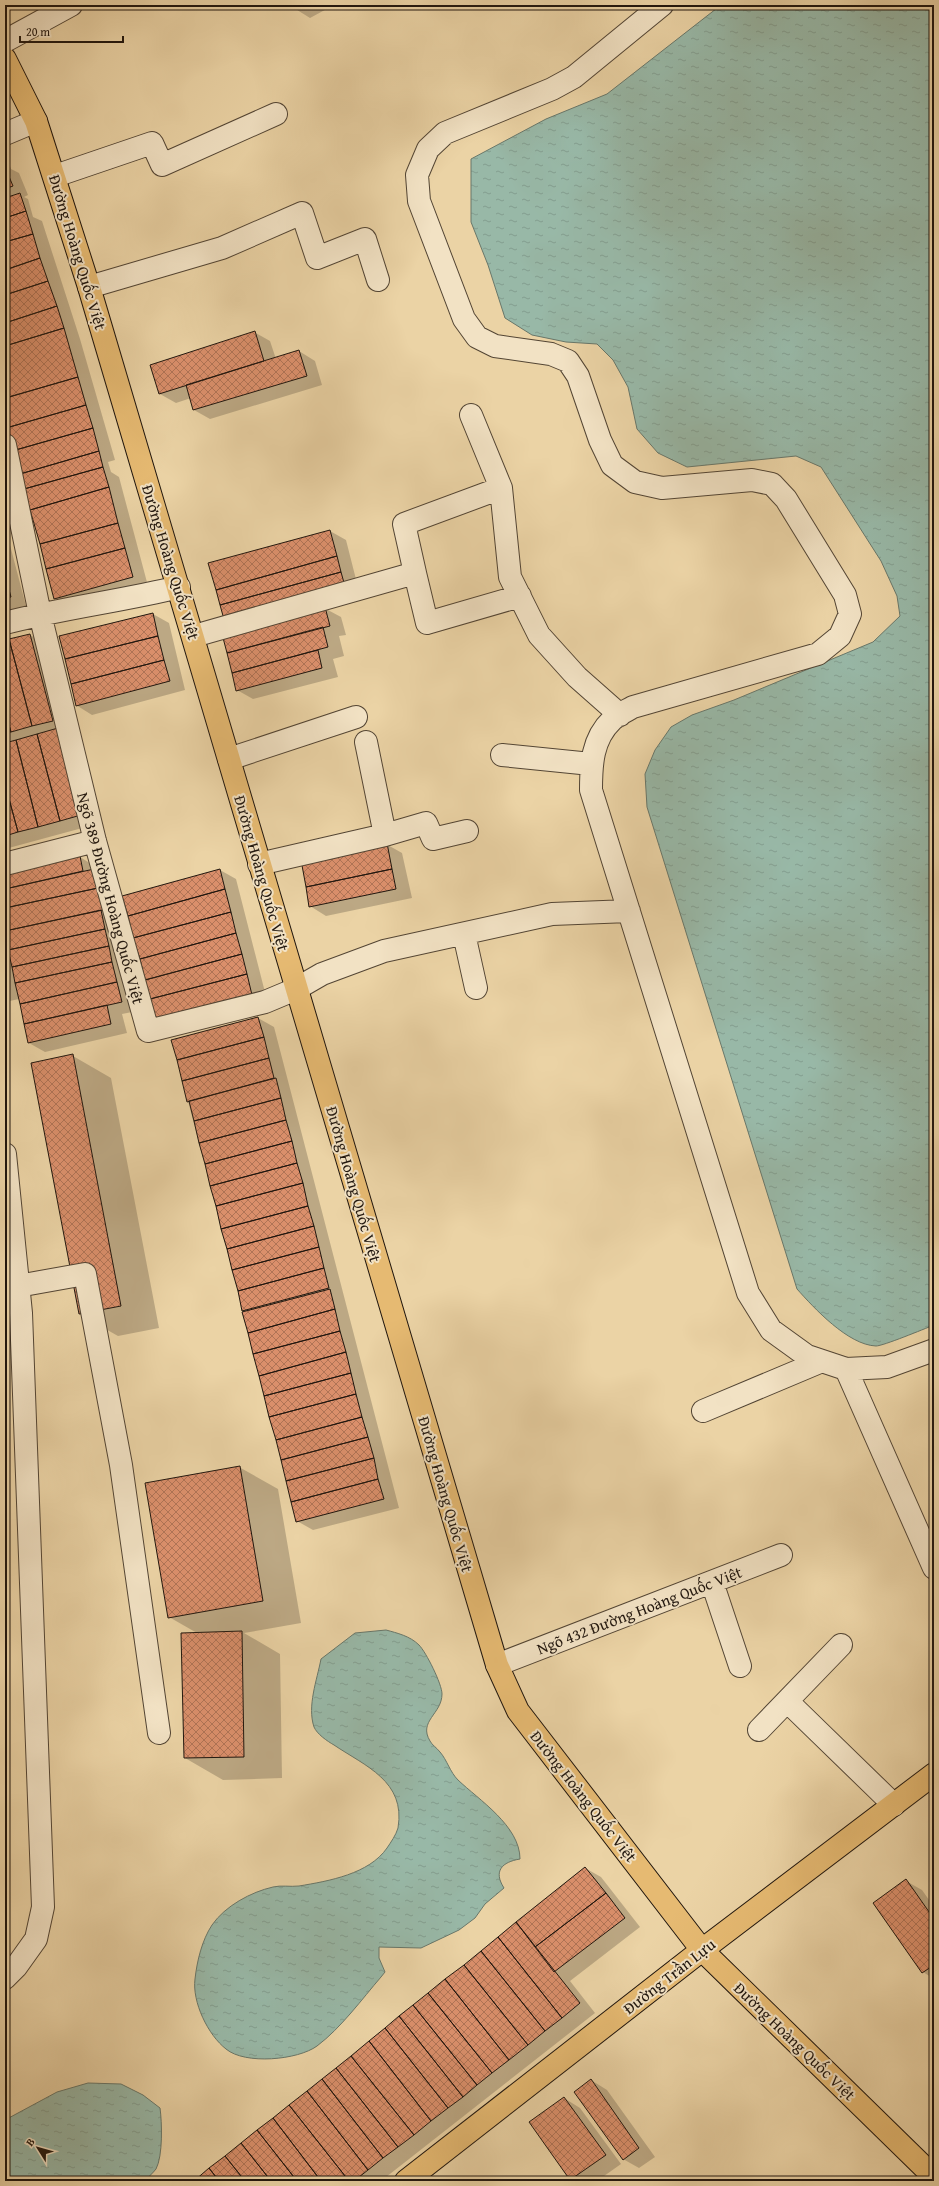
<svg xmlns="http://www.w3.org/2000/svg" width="939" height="2186" font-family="'Gentium Book Plus',serif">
  <defs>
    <pattern id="water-ripples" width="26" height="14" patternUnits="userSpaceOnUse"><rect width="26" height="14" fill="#98b8a7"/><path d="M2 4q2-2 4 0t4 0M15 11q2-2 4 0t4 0" fill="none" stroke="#839d8f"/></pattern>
    <pattern id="building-cross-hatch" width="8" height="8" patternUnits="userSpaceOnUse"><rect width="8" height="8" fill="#da8f6b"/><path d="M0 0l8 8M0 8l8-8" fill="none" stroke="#b07456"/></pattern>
  </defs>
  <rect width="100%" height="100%" fill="#ebd3a5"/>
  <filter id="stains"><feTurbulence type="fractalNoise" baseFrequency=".005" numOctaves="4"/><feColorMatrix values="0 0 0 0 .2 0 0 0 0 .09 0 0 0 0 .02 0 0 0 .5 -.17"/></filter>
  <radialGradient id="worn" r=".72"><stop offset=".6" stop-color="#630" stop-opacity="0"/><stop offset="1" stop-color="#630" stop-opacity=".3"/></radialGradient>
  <!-- water -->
  <path fill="url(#water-ripples)" stroke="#68776a" d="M 721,5 L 934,5 L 934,1325 C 924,1329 883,1346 876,1346 C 848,1345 814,1308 797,1289 L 647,807 L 645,774 L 655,750 L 671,727 L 692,715 L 734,700 L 873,642 L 900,616 L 897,596 L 881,561 L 821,467 L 796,456 L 687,467 L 658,453 L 637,429 L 628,387 L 613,360 L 597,344 L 566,342 L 532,335 L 505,318 L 488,265 L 471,222 L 471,159 L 546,119 L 607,94 Z
    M 386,1630 C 397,1633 410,1636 419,1645 C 426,1652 442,1684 442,1694 C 442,1714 418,1721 430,1741 C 432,1745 437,1748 440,1752 C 447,1760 450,1772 458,1780 C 479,1800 520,1826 520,1859 C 502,1862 493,1871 504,1888 L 485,1904 L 475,1918 L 459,1930 L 421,1948 L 379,1947 L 379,1958 L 385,1972 L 381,1977 C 362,1999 341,2028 317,2046 C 298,2060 245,2065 226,2049 C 208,2035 192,2002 195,1979 C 197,1961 202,1940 212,1925 C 225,1906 251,1892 273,1887 C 281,1885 290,1887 299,1886 C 329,1881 369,1874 387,1848 C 391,1842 396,1835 398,1828 C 406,1781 365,1766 334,1745 C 327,1741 317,1734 314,1727 C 307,1706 317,1680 321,1659 L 355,1633 Z
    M 88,2083 L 121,2084 L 143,2095 L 160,2108 C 162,2122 163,2156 156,2169 C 153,2173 148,2177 145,2181 L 5,2181 L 5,2120 L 57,2092 Z"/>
  <!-- shadow -->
  <path fill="#0003" d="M 293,5 L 334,5 L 310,18 L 294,8 Z
    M 5,153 L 11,169 L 19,173 L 28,195 L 24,197 L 28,199 L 33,217 L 42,221 L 80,339 L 115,460 L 108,462 L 111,472 L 119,477 L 148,586 L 71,607 L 55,598 L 5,420 L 5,399 L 7,398 L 5,391 Z
    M 254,332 L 270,341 L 276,359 L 299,351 L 315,361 L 322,385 L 210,419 L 194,410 L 191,398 L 176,403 L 160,394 Z
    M 5,526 L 26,606 L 5,611 Z
    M 330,531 L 346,540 L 361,599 L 326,609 L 341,617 L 346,635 L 339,636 L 344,656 L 333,659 L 338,677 L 253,699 L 237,690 L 223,635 Z
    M 153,614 L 169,623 L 185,690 L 92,715 L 76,705 Z
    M 30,635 L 46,644 L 97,824 L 5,849 L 5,641 Z
    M 386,844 L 402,853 L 412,898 L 326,916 L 310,906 Z
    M 80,857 L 96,867 L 137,1011 L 122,1014 L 127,1033 L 45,1052 L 29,1043 L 19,999 L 5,1002 L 5,874 Z
    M 220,870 L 236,879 L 268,1004 L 173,1030 Z
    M 258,1018 L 274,1027 L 399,1508 L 313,1530 L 297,1521 L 246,1312 L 243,1311 L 172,1040 Z
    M 73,1056 L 111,1078 L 159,1328 L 118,1336 L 79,1314 Z
    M 239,1467 L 278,1489 L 301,1623 L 244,1633 L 280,1654 L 282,1778 L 223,1780 L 185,1758 L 197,1633 L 169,1617 Z
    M 585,1868 L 601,1877 L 640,1927 L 570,1981 L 595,2013 L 381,2181 L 196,2181 Z
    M 906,1881 L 922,1890 L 934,1907 L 934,1979 L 923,1972 L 874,1904 Z
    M 591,2080 L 607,2090 L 655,2157 L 639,2168 L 623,2159 Z
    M 564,2098 L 580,2108 L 621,2164 L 597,2181 L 574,2181 L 571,2179 Z"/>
  <!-- building -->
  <path fill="url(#building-cross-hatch)" stroke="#20160e" d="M 292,5 L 301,5 L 294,9 Z
    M 5,167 L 13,186 L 5,189 Z
    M 20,193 L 26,211 L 5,218 L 5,198 Z
    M 26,211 L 33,234 L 5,242 L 5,218 Z
    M 33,234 L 40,258 L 5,270 L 5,242 Z
    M 40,258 L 48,281 L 5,295 L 5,270 Z
    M 48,281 L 57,306 L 5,323 L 5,295 Z
    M 57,306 L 64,328 L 5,346 L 5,323 Z
    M 64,328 L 78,377 L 6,398 L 5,346 Z
    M 255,331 L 264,361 L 159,394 L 150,365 Z
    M 299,350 L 307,376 L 193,410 L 186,385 Z
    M 78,377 L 86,405 L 6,428 L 5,398 Z
    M 86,405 L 93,428 L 12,451 L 6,428 Z
    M 93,428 L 99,451 L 20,474 L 12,451 Z
    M 99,451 L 103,467 L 24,489 L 20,474 Z
    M 103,467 L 109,487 L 30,510 L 24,489 Z
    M 109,487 L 118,523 L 40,544 L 30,510 Z
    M 118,523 L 125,548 L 46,569 L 40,544 Z
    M 330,530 L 337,556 L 216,590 L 208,563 Z
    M 125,548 L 133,577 L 54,599 L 46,569 Z
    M 337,556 L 341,572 L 220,605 L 216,590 Z
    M 341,572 L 346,590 L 225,623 L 220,605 Z
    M 5,575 L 11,597 L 5,598 Z
    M 325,607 L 330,626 L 227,653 L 222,634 Z
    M 153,613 L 158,636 L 65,659 L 59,636 Z
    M 323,627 L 328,647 L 232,673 L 227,653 Z
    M 30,634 L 53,721 L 32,726 L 9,639 Z
    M 158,636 L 164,660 L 71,684 L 65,659 Z
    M 9,639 L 32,726 L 11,732 L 5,711 L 5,640 Z
    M 318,650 L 322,668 L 236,691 L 232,673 Z
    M 164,660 L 170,681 L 76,706 L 71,684 Z
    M 5,711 L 11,732 L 5,733 Z
    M 58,728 L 81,815 L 60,821 L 37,734 Z
    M 37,734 L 60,821 L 38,827 L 16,740 Z
    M 16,740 L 38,827 L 18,832 L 5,784 L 5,743 Z
    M 5,784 L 18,832 L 5,836 Z
    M 387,843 L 392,869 L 306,887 L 301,860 Z
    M 80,856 L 83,871 L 5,889 L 5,873 Z
    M 94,869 L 98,888 L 5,908 L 5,889 Z
    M 220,869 L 225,889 L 128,916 L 122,896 Z
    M 392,869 L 396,889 L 309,907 L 306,887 Z
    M 98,888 L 103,910 L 5,931 L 5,908 Z
    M 225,889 L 231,912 L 133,938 L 128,916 Z
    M 101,910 L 105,929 L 8,950 L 5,931 Z
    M 231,912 L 236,933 L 140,959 L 133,938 Z
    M 105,929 L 109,946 L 12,967 L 8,950 Z
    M 236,933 L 242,954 L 145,980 L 140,959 Z
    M 109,946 L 112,962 L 15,983 L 12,967 Z
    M 242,954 L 247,974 L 150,999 L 145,980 Z
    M 112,962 L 117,982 L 20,1004 L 15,983 Z
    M 5,970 L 8,984 L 5,984 Z
    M 247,974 L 252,995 L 156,1021 L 150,999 Z
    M 117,982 L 122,1002 L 24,1024 L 20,1004 Z
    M 107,1005 L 111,1024 L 28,1043 L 24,1024 Z
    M 258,1017 L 264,1037 L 177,1060 L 171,1040 Z
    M 264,1037 L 269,1058 L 182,1081 L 177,1060 Z
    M 73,1054 L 121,1306 L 79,1314 L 31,1063 Z
    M 269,1058 L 274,1078 L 187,1102 L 182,1081 Z
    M 276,1078 L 281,1098 L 194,1121 L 189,1101 Z
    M 281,1098 L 286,1120 L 199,1143 L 194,1121 Z
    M 286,1120 L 292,1141 L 205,1164 L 199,1143 Z
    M 292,1141 L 297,1163 L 210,1186 L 205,1164 Z
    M 297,1163 L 303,1183 L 216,1206 L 210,1186 Z
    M 303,1183 L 308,1206 L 221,1229 L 216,1206 Z
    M 308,1206 L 314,1226 L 227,1249 L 221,1229 Z
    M 314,1226 L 319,1247 L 232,1270 L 227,1249 Z
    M 319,1247 L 324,1268 L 238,1291 L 232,1270 Z
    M 324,1268 L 329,1288 L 242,1311 L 238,1291 Z
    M 330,1289 L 335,1309 L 248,1333 L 242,1312 Z
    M 335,1309 L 340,1331 L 253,1354 L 248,1333 Z
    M 340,1331 L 346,1352 L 259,1376 L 253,1354 Z
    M 346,1352 L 351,1373 L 264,1396 L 259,1376 Z
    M 351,1373 L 356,1394 L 269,1417 L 264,1396 Z
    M 356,1394 L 362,1417 L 276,1440 L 269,1417 Z
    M 362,1417 L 368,1437 L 281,1460 L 276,1440 Z
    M 368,1437 L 374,1458 L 286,1481 L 281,1460 Z
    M 374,1458 L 378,1479 L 291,1502 L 286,1481 Z
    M 240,1466 L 263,1601 L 168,1618 L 145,1483 Z
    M 378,1479 L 384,1499 L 296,1522 L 291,1502 Z
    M 242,1631 L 244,1757 L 184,1758 L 181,1633 Z
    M 585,1867 L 606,1893 L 535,1947 L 516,1922 Z
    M 906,1879 L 934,1919 L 934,1965 L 922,1973 L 873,1903 Z
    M 606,1893 L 625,1918 L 554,1972 L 535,1947 Z
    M 516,1922 L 580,2003 L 562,2018 L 498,1937 Z
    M 498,1937 L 562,2018 L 545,2031 L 481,1951 Z
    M 481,1951 L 545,2031 L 528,2045 L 464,1965 Z
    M 464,1965 L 528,2045 L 509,2060 L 445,1979 Z
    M 445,1979 L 509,2060 L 492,2073 L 428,1993 Z
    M 428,1993 L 492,2073 L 477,2085 L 413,2005 Z
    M 413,2005 L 477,2085 L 463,2097 L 399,2016 Z
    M 399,2016 L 463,2097 L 448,2108 L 385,2028 Z
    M 385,2028 L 448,2108 L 431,2121 L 369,2041 Z
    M 369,2041 L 431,2121 L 414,2135 L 351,2056 Z
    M 351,2056 L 414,2135 L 398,2147 L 336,2068 Z
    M 336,2068 L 398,2147 L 383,2158 L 322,2079 Z
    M 322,2079 L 383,2158 L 368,2170 L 307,2091 Z
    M 591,2079 L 639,2148 L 623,2160 L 574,2092 Z
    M 307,2091 L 368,2170 L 354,2181 L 349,2181 L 289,2105 Z
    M 564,2097 L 606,2155 L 570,2180 L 529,2122 Z
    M 289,2105 L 349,2181 L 321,2181 L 273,2118 Z
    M 273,2118 L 321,2181 L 297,2181 L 257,2130 Z
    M 257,2130 L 297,2181 L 271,2181 L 241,2143 Z
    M 241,2143 L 271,2181 L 245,2181 L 225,2156 Z
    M 225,2156 L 245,2181 L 219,2181 L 209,2168 Z
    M 209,2168 L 219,2181 L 194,2181 Z"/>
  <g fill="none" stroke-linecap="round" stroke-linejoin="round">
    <!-- minor casing -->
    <g stroke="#534534" stroke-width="24">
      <path id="minor" d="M 662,5 L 574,77 L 552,89 L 445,133 L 428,149 L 417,175 L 419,201 L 464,319 L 477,337 L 495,346 L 551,354 L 568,361 L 578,376 L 600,440 L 612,465 L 635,482 L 662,488 L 752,480 L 772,484 L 786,499 L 845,595 L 850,614 L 840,636 L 818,654 L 633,707 C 626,711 617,715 612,720 C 592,739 591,765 591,790 L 748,1293 L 771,1330 L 807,1356 L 846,1369 L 887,1367 L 934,1350
        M 5,41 L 71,5
        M 5,134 L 36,121
        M 55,176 L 152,143 L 162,165 L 276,114
        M 89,287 L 222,248 L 302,213 L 317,258 L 365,239 L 378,280
        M 471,415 L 501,488 L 510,577 L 539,635 L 577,677 L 620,715
        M 5,445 L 40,614 L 95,841 L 148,1031 L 265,1002 L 296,989 L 322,974 L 384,951 L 552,914 L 629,911
        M 415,573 L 427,623 L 520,596
        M 5,623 C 62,608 122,601 179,587
        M 194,636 L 415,573 L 404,524 L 501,488
        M 366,742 L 385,835
        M 502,755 L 591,764
        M 229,759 L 356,717
        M 5,864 L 95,841
        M 259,864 L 385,835 L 426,823 L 433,839 L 467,831
        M 464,934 L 476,988
        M 5,1154 L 21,1313 L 43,1907 L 36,1939 L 16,1967 L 5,1978
        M 18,1286 L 85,1274 L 121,1465 L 159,1733
        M 846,1369 L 934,1568
        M 703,1411 L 822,1361
        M 712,1582 L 740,1666
        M 497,1665 L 781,1555
        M 787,1701 L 894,1805
        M 759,1730 L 841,1645"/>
    </g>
    <!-- major casing -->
    <g stroke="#20160e" stroke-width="24">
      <path id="major" d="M 5,59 L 36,121 L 89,287 L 497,1665 L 518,1711 L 702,1950 L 934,2177
        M 406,2181 L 702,1950 L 934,1774"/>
    </g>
    <!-- minor -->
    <use href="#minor" stroke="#f2e2c4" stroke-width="22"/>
    <!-- major -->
    <use href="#major" stroke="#e6ba72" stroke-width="22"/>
  </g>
  <g text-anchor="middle" stroke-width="4" stroke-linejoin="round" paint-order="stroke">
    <!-- street labels -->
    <g font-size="16" fill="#20160e" stroke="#f2e2c4">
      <text transform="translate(78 252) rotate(73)" y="6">Đường Hoàng Quốc Việt</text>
      <text transform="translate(171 562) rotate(73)" y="6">Đường Hoàng Quốc Việt</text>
      <text transform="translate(262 873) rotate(74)" y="6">Đường Hoàng Quốc Việt</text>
      <text transform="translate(111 898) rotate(75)" y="6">Ngõ 389 Đường Hoàng Quốc Việt</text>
      <text transform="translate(354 1184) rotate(74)" y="6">Đường Hoàng Quốc Việt</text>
      <text transform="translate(446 1494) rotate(74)" y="6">Đường Hoàng Quốc Việt</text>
      <text transform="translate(639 1610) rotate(-21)" y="6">Ngõ 432 Đường Hoàng Quốc Việt</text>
      <text transform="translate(584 1796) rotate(52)" y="6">Đường Hoàng Quốc Việt</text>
      <text transform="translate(669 1976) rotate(-38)" y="6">Đường Trần Lựu</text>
      <text transform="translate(795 2041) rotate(44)" y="6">Đường Hoàng Quốc Việt</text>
    </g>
  </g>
  <!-- margin -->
  <rect width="939" height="2186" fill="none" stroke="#ebd3a5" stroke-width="20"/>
  <rect x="6" y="6" width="927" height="2174" fill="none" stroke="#20160e" stroke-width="2"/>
  <rect x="10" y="10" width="919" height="2166" fill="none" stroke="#20160e"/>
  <!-- north arrow -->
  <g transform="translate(38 2148) rotate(307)" stroke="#f2e2c4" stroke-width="3" paint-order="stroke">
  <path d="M0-3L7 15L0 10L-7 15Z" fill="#20160e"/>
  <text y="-6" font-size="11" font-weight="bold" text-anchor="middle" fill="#20160e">B</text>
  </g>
  <!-- scale -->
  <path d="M20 36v6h103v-6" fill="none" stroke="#20160e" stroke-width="2"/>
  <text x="26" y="36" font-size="12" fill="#20160e" stroke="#f2e2c4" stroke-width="3" paint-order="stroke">20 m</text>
  <rect width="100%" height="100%" filter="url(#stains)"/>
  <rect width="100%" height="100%" fill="url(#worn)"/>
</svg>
